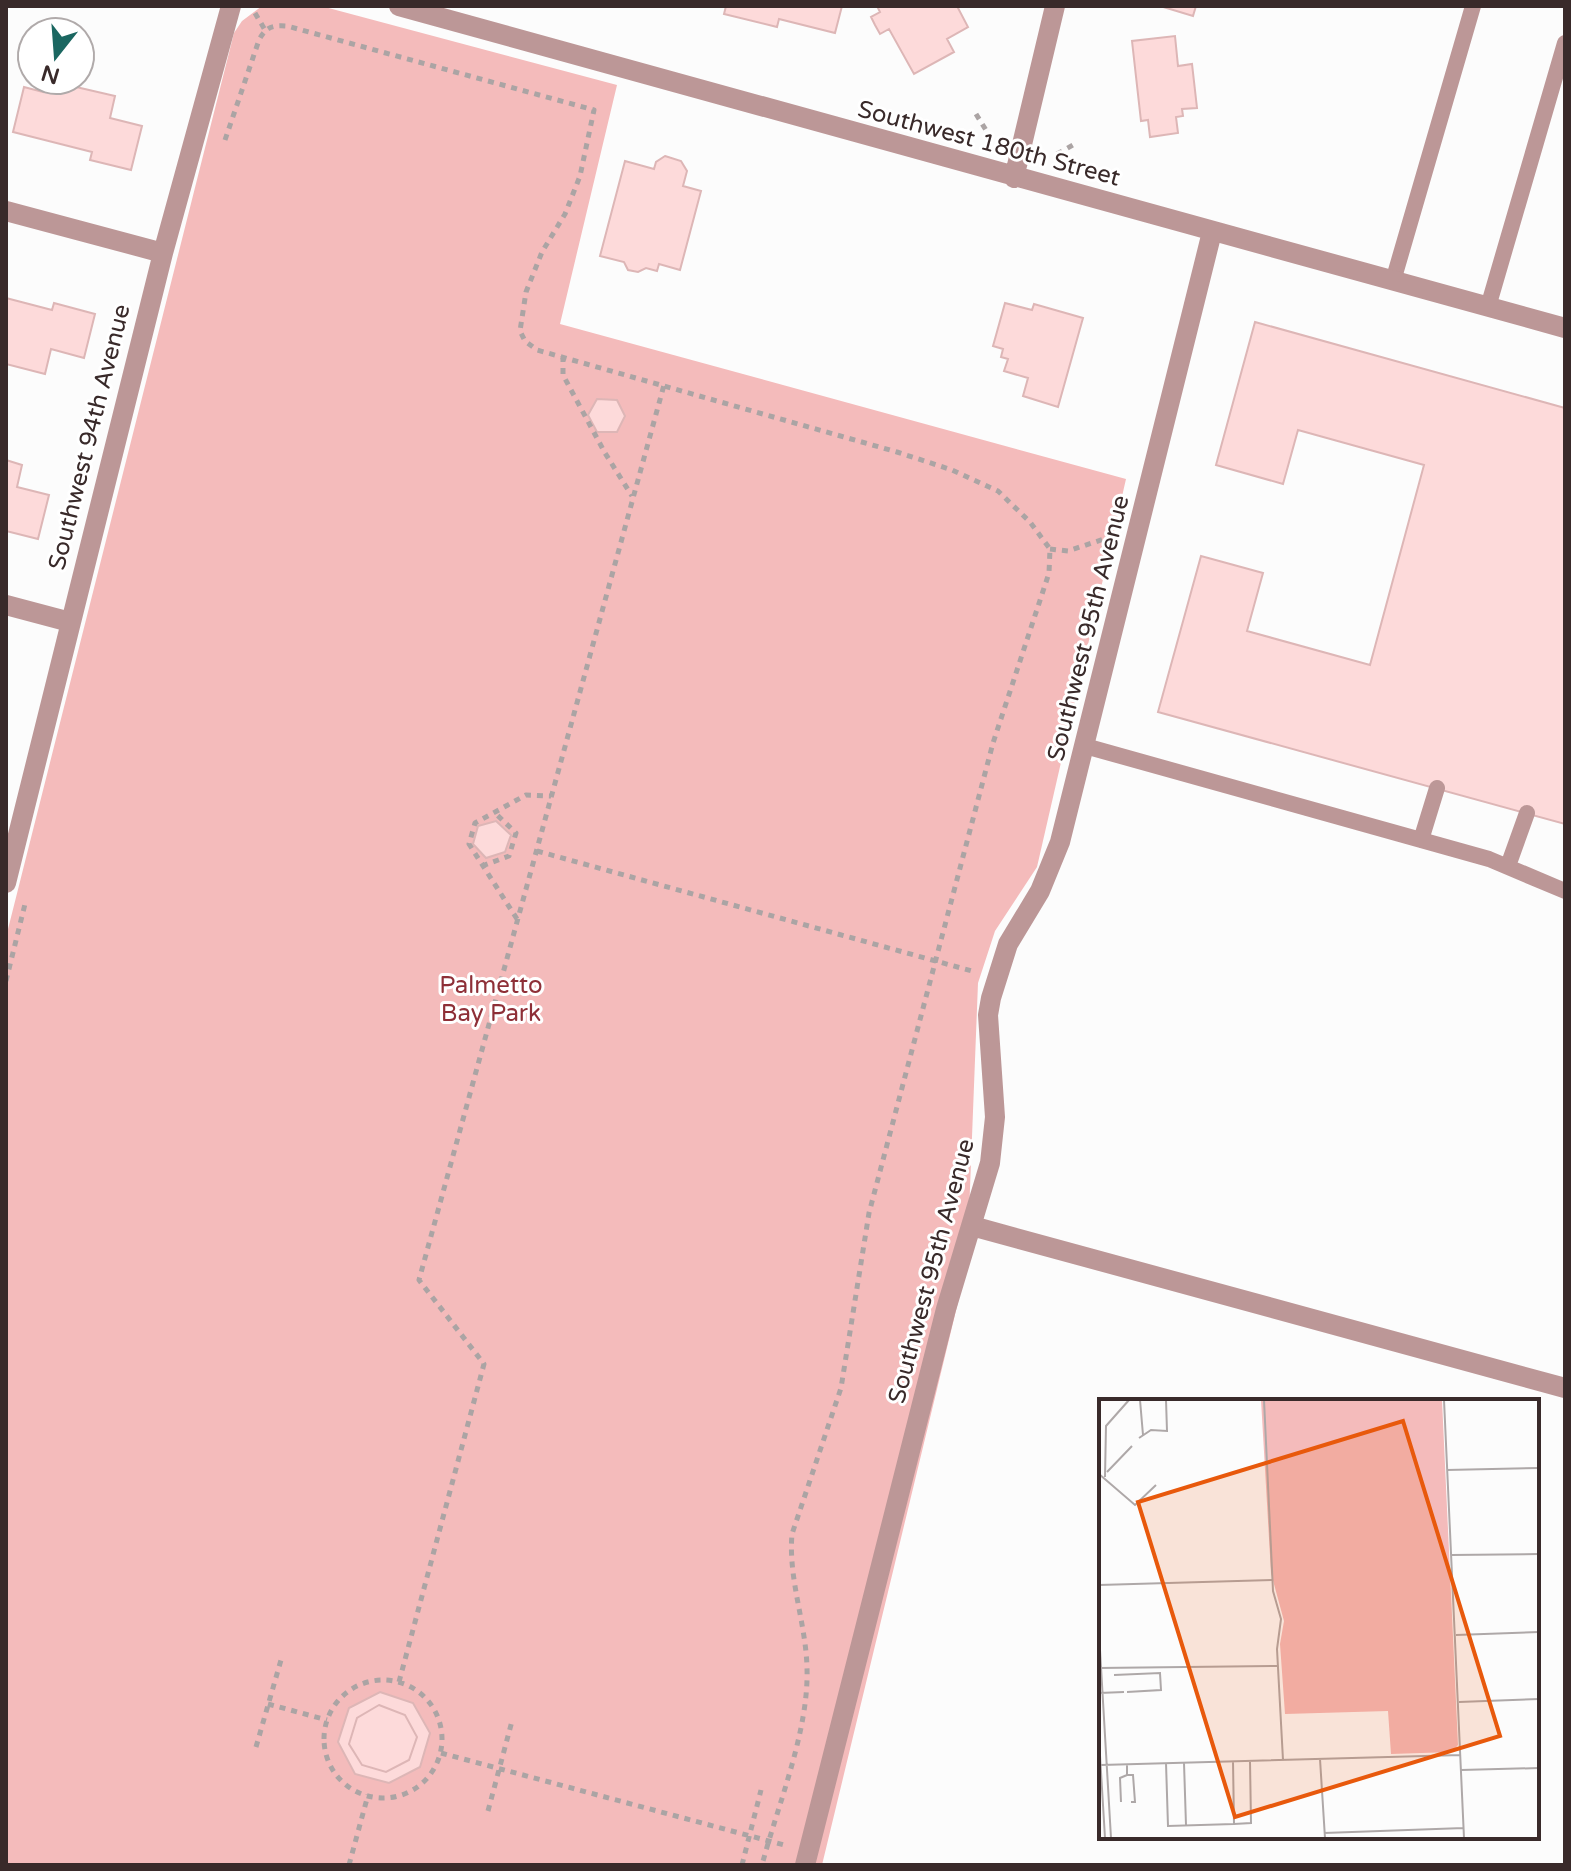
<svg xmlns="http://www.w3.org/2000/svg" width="1571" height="1871" font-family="'Varela Round',sans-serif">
  <rect width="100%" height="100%" fill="#fcfcfc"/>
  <!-- green -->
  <path fill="#f4bbbb" d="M 262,6 L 321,6 L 617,85 L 560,324 L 1126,479 L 1037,867 L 995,931 L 978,983 L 967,1265 L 822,1865 L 6,1865 L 6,937 L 234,33 L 242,21 Z"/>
  <!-- building -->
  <path fill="#fddada" stroke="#ddb6b6" stroke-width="2" fill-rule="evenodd" d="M 726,6 L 842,6 L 835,33 L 779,19 L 777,27 L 724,14 Z
    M 877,6 L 957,6 L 968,27 L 947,39 L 954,52 L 914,74 L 889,29 L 880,34 L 875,25 L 871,17 L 880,12 Z
    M 1160,6 L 1196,6 L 1193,16 Z
    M 1175,36 L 1178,66 L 1192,64 L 1197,108 L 1182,109 L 1183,116 L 1176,117 L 1178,133 L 1150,137 L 1148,120 L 1141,121 L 1132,41 Z
    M 46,80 L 115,96 L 110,118 L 142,126 L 131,170 L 90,160 L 92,152 L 13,132 L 24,87 L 43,92 Z
    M 665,156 L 681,161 L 687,171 L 683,186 L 701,191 L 680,270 L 659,264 L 657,271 L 646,268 L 638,272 L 628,270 L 624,262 L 600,256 L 625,161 L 654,169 L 656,162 Z
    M 6,298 L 52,310 L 54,303 L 95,314 L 84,358 L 51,349 L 45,374 L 6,364 Z
    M 1005,303 L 1032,310 L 1034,304 L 1083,318 L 1058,407 L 1023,396 L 1028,378 L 1004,371 L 1008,359 L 1001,357 L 1003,349 L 993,346 Z
    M 1255,322 L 1565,408 L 1565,824 L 1158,712 L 1201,556 L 1263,573 L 1247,631 L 1370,665 L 1424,465 L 1298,430 L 1283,484 L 1216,465 Z
    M 597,399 L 617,400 L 625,416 L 617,432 L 597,432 L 588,415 Z
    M 6,460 L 22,465 L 17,487 L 49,495 L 38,539 L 6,531 Z
    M 496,821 L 511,835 L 505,852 L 486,858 L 473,844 L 478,826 Z
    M 380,1692 L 413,1703 L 430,1733 L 420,1767 L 389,1783 L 355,1774 L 338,1742 L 349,1708 ZM 379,1705 L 405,1715 L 417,1737 L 409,1760 L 386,1772 L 362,1765 L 349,1744 L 357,1718 Z
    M 379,1705 L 405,1715 L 417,1737 L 409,1760 L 386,1772 L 362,1765 L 349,1744 L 357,1718 Z"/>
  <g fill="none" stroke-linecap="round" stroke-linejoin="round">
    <!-- path -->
    <path stroke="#aba4a4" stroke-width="5" stroke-dasharray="6 6" stroke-linecap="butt" d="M 255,13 L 265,30
      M 976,114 L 989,135
      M 225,140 L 259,40 C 266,27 272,25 287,26 L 594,110 L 580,176 L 565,214 L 542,252 L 526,292 L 520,331 L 525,341 L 537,350 L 897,452 L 952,470 L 998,491 L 1030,522 L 1050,549 L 1049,573 L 993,743 L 869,1213 L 841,1388 L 792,1534 C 788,1579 806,1623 807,1668 C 809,1731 778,1804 762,1865
      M 1057,154 L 1073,145
      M 563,356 L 563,375 L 605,453 L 632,496
      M 1050,549 L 1068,551 L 1104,539
      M 537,851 L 972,971
      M 482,866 L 509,856 L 516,833 L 495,813
      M 517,919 L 469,844 L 475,823 L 526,795 L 551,796
      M 6,981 L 26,900
      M324 1739a59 59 0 1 1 118 0a59 59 0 1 1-118 0Z
      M 399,1682 L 484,1364 L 419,1280 L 664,385
      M 268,1704 L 327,1720
      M 256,1747 L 281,1660
      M 441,1753 L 784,1845
      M 488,1811 L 512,1721
      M 349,1865 L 368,1795
      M 742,1865 L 761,1790"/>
    <!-- lane -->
    <path stroke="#bc9797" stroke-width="16" d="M 1393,281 L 1473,6
      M 1488,307 L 1565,43
      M 1085,746 L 1489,859 L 1565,891
      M 1421,840 L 1437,788
      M 1508,866 L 1527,813"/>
    <!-- street -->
    <path stroke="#bc9797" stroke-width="20" d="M 399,6 L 1565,328
      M 1014,178 L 1055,6
      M 6,211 L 163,253
      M 6,605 L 70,622
      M 6,883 L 163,253 L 231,6
      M 972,1226 L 1565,1388
      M 805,1865 L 946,1309 L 990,1163 L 995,1117 L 988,1015 L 991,998 L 1008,944 L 1040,891 L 1060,842 L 1212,232"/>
  </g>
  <g text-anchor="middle" stroke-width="6" stroke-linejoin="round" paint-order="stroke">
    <!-- street labels -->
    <g font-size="24" fill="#392a2a" stroke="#fff">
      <text transform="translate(989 143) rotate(15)" y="8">Southwest 180th Street</text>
      <text transform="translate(89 437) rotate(-76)" y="8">Southwest 94th Avenue</text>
      <text transform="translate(1088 628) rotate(-76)" y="8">Southwest 95th Avenue</text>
      <text transform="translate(931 1271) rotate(-75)" y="8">Southwest 95th Avenue</text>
    </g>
    <!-- park labels -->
    <g font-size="24" fill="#8e2f37" stroke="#fff">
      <text x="491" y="993">Palmetto<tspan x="491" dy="28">Bay Park</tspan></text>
    </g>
  </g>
  <!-- overview -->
  <g transform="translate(1099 1399)">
    <rect width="440" height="440" fill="#fcfcfc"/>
    <path d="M 162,1 L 343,1 L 359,346 L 353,353 L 292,355 L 289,312 L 186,315 L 181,245 L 185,222 L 172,174 Z" fill="#f4bbbb"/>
    <path fill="none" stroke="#aea8a8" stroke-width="2" d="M 41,1 L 44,36M 165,1 L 174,192 L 182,220 L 178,250 L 184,361M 345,1 L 365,439M 40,39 L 52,31 L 68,32 L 67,1M 348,71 L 440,69M 8,73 L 33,47M 0,75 L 36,106 L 57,86M 6,78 L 7,27 L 30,1M 352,156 L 440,155M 0,186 L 174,181M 0,234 L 12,439M 357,236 L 440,233M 0,269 L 179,267M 15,276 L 61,274 L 62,291 L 28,293M 0,294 L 25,293M 360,303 L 440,300M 0,340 L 6,439M 221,360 L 226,439M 134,362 L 135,425M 67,364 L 69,427 L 135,425 L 152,424 L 151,362M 85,364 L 87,426M 28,365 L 28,376 L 34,376 L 36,403 L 32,403M 2,366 L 362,356M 362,371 L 440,369M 22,403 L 21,379 L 28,376M 225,434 L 365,429"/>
    <path fill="#e8590c" fill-opacity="0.15" stroke="#e8590c" stroke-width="4" d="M 304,22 L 401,337 L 136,418 L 39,103 Z"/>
    <rect width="440" height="440" fill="none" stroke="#392a2a" stroke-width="4"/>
  </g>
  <!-- border -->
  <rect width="1571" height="1871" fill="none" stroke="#392a2a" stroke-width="16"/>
  <!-- north arrow -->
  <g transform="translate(56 56) rotate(197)"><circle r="38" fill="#ffffff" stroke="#b0aaaa" stroke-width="2"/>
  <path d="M0-6L14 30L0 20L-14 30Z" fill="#1b6761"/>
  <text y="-12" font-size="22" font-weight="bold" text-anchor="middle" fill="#392a2a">N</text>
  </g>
</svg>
